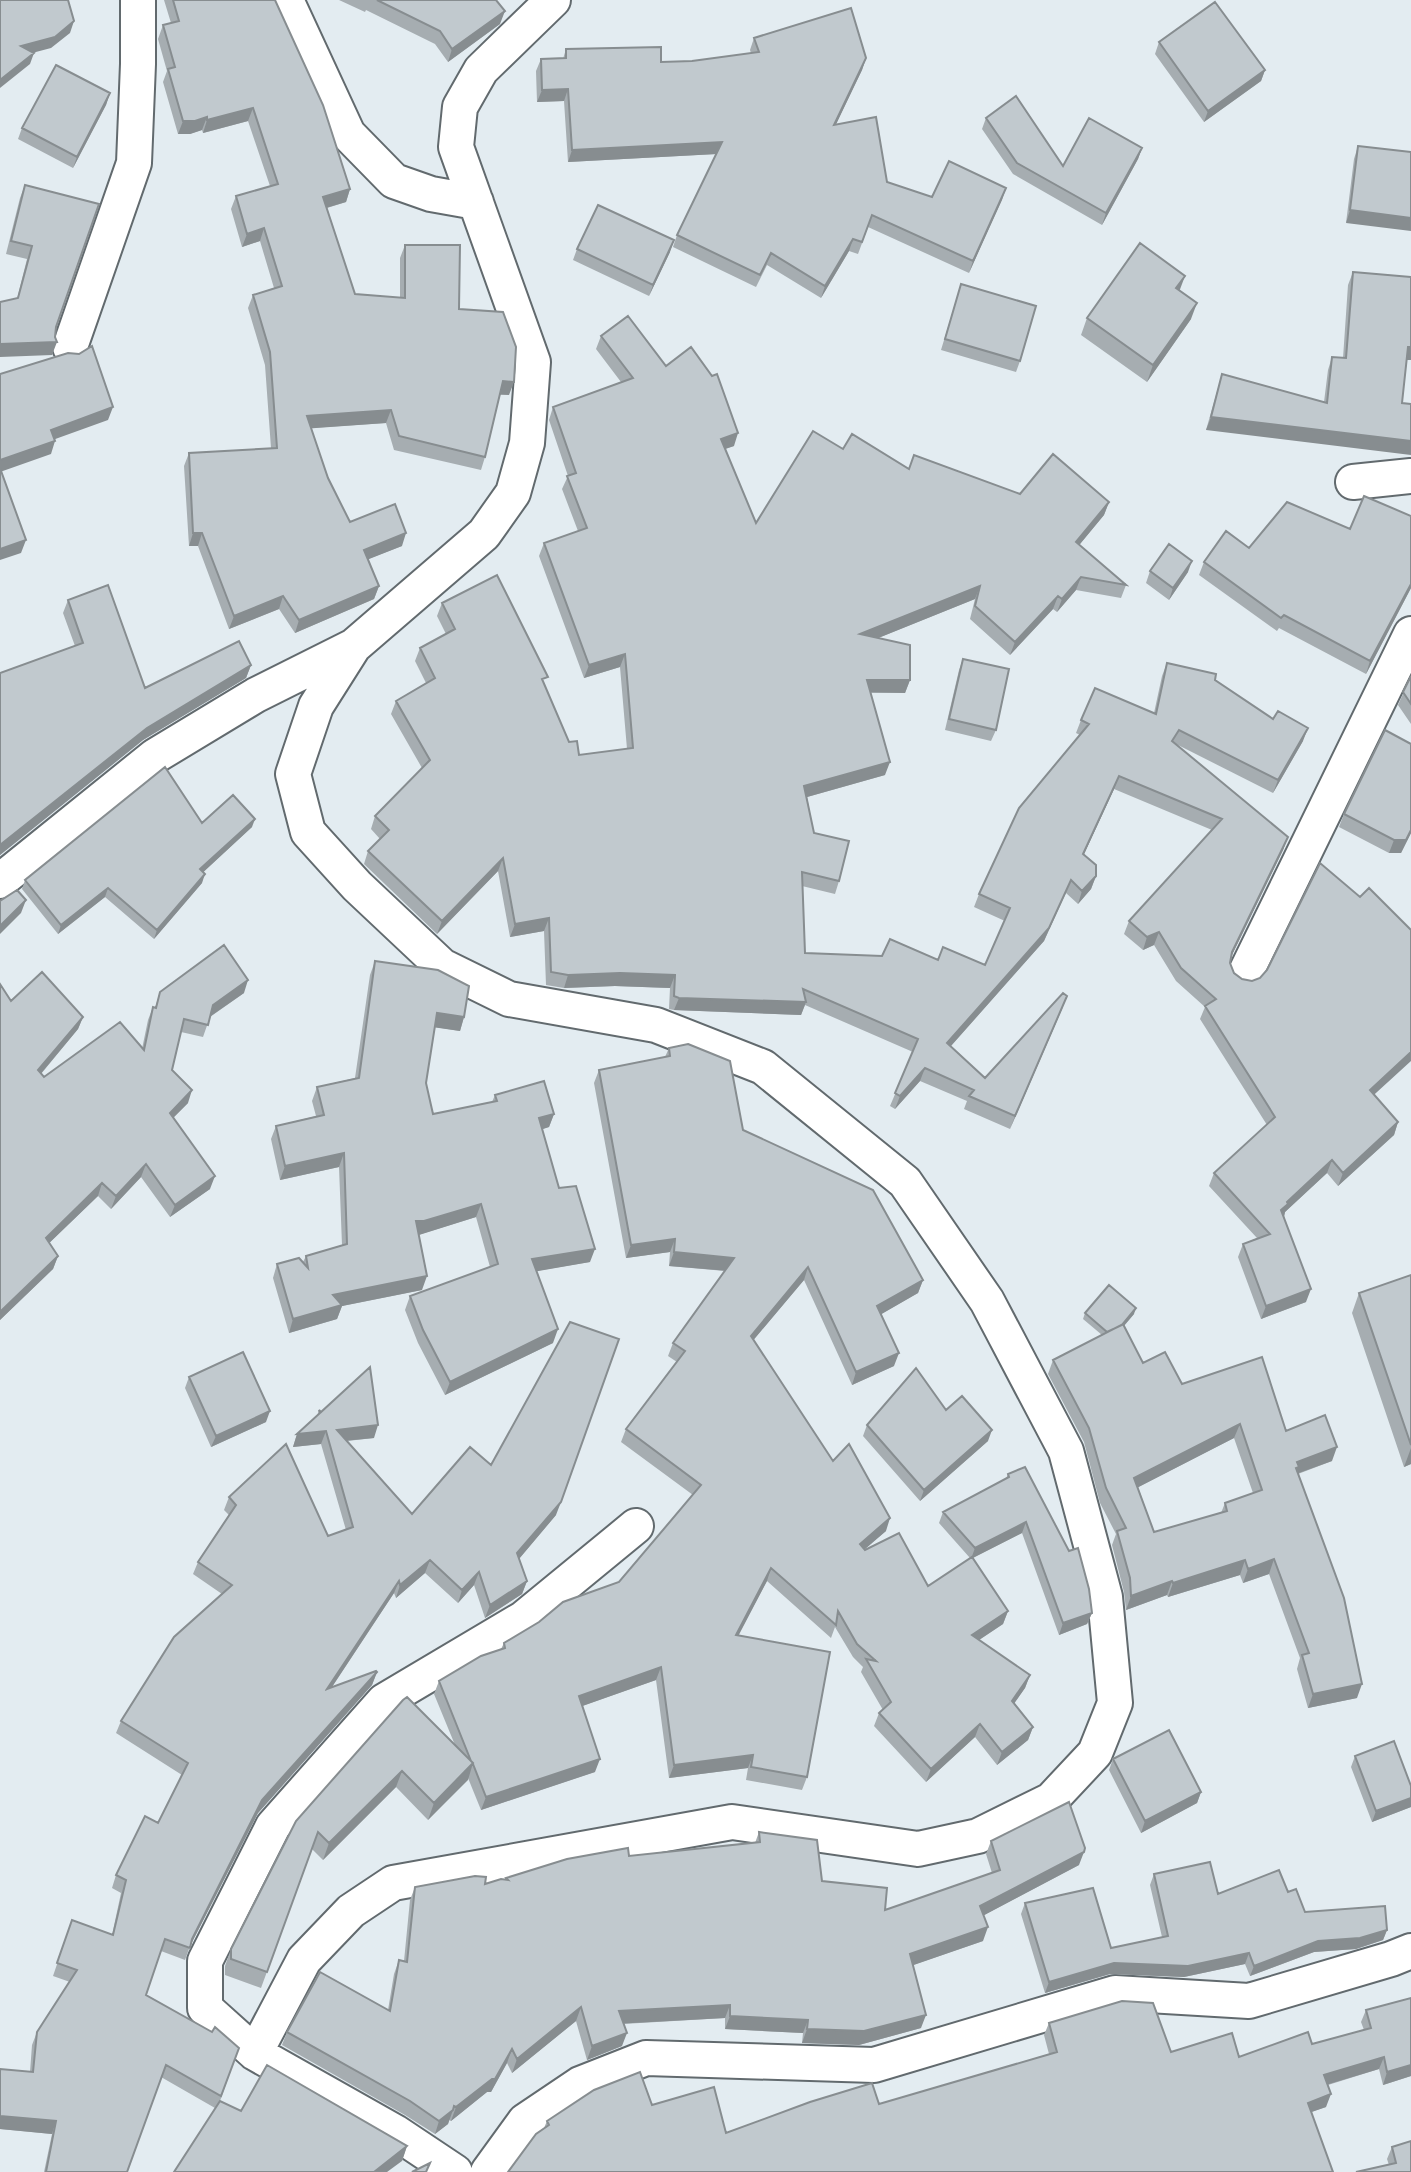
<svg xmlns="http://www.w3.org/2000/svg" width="1411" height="2172" font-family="'PT Sans',sans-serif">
  <rect width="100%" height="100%" fill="#e3ecf1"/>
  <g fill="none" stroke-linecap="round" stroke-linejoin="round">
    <!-- minor casing -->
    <g stroke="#626a6e" stroke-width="38">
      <path id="minor" d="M 286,0 L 348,134 L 394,181 L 431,194 L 476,202
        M 70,347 L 134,163 L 138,64 L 138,0
        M 1353,482 L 1411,476
        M 0,881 L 155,756 L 256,695 L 354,646 L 484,534 L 513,493 L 527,443 L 533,362 L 456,147 L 460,107 L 481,70 L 553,0
        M 1245,974 L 1411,634
        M 255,2053 L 304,1960 L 351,1911 L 393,1883 L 732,1822 L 918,1849 L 978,1836 L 1051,1800 L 1095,1753 L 1115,1703 L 1105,1597 L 1066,1451 L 987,1301 L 905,1182 L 763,1067 L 656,1025 L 509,999 L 442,966 L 357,886 L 308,832 L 293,774 L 316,706 L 354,646
        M 455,2172 L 395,2132 L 255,2053 L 205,2008 L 205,1961 L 273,1826 L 384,1701 L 524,1618 L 636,1526
        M 488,2172 L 525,2121 L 580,2084 L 646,2058 L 874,2065 L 1115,1993 L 1249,2001 L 1391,1959 L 1411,1951"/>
    </g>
    <!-- minor -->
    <use href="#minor" stroke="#fff" stroke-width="34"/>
  </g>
  <!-- wall -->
  <path fill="#a6adb1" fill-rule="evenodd" d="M 164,0 L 275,0 L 350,189 L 346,202 L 327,208 L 355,294 L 400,298 L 400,258 L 405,245 L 459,309 L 509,395 L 500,395 L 485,457 L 481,470 L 394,450 L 386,423 L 311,428 L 328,478 L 350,522 L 402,546 L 368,559 L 379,586 L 374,599 L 295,633 L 279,609 L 229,629 L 198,546 L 189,546 L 184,466 L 189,453 L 271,448 L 265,365 L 248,308 L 253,295 L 274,288 L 260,241 L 242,247 L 231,209 L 236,196 L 270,186 L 248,121 L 203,133 L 202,130 L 190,134 L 178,134 L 163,82 L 167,71 L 158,39 L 163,25 L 171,23 Z
    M 339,0 L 496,0 L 500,24 L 448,62 L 435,44 L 366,10 L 365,12 Z
    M 754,38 L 866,58 L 862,70 L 836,124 L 887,182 L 932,197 L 1006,188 L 969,273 L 868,227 L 858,254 L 849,251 L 821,298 L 767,265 L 756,287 L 673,247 L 677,235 L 716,154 L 568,162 L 564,101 L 537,102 L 536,71 L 541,59 L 563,59 L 566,49 L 661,62 L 692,61 L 751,53 L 750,50 Z
    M 1159,42 L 1265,70 L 1261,81 L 1204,122 L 1155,54 Z
    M 110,93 L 106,105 L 73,168 L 18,139 L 22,128 Z
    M 986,118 L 1063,166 L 1142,148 L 1138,159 L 1102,225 L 1013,174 L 982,129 Z
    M 1358,146 L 1411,152 L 1346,223 L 1354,159 Z
    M 25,185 L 56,327 L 52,355 L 17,299 L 27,259 L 6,254 L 20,198 Z
    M 577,249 L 670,252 L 649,296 L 573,260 Z
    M 1353,272 L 1411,277 L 1411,360 L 1407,360 L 1402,403 L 1206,430 L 1222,374 L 1324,402 L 1328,370 L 1332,357 L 1343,358 L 1348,285 Z
    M 961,284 L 1020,361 L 1016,372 L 941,350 Z
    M 1179,290 L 1191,319 L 1147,382 L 1081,335 L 1087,318 Z
    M 601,336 L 666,366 L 734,446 L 725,449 L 756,523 L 843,449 L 909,469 L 1020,494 L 1109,502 L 1104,515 L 1079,545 L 1126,585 L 1121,598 L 1076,590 L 1057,612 L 1053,609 L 1010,655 L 970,619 L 975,599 L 878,638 L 910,680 L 905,693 L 871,693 L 885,775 L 807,797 L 814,833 L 839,881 L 835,894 L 802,886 L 805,953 L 938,960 L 985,965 L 1005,921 L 974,907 L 979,894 L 1080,735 L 1076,733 L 1081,720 L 1154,713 L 1162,676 L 1167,663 L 1215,680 L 1303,741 L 1273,793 L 1174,743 L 1288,837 L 1283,850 L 1231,957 L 1230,963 L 1234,973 L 1374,1095 L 1398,1122 L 1394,1135 L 1338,1186 L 1327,1173 L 1285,1212 L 1284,1216 L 1306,1302 L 1261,1319 L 1238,1257 L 1243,1244 L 1257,1238 L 1209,1186 L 1214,1173 L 1267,1125 L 1200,1019 L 1205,1007 L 1176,981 L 1154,945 L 1143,950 L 1124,934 L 1129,921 L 1212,830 L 1114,789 L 1084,854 L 1096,876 L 1091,889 L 1078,904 L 1066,893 L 1044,941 L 951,1046 L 985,1078 L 1062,1009 L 1010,1129 L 964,1109 L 967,1101 L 920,1081 L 895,1109 L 890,1106 L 913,1052 L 805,1005 L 801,1015 L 674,1010 L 669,1009 L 670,988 L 615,986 L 564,988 L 546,985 L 544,931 L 510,937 L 498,871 L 437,934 L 364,864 L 368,851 L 380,839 L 371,829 L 375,816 L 422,768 L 391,714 L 396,701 L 426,683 L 415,661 L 420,648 L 446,634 L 437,616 L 442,603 L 545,686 L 569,742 L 579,755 L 627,749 L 620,667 L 584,678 L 539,556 L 544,543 L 578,531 L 562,489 L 568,476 L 549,420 L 553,407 L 621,382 L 596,349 Z
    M 1411,516 L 1411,588 L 1366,674 L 1279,628 L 1277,631 L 1199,575 L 1204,562 L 1249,548 L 1350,529 Z
    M 1150,571 L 1188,572 L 1169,600 L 1146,583 Z
    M 68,600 L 145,688 L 251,665 L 246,678 L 143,740 L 0,855 L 0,673 L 75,646 L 63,613 Z
    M 963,659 L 996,730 L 991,741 L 945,730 L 959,670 Z
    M 1411,676 L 1411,724 L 1398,705 Z
    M 1411,744 L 1411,833 L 1401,853 L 1389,853 L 1339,827 L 1344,814 Z
    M 202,823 L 252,827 L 203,872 L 202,883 L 154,939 L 105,897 L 58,934 L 22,889 L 25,880 Z
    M 375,961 L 464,1017 L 460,1031 L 435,1027 L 426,1083 L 433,1114 L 492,1102 L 495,1095 L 554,1114 L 549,1127 L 542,1129 L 559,1188 L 590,1262 L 536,1271 L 553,1343 L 445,1395 L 418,1343 L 405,1310 L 410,1296 L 490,1267 L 476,1217 L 418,1235 L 422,1290 L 342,1306 L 337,1319 L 289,1333 L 273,1278 L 277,1264 L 303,1262 L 306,1256 L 342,1245 L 339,1167 L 280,1180 L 271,1139 L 276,1126 L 316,1116 L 312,1101 L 317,1087 L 355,1078 L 370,975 Z
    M 0,984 L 11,1001 L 83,1017 L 78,1029 L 41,1074 L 44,1077 L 142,1049 L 148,1020 L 153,1007 L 155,1008 L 160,992 L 244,993 L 210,1017 L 203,1037 L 181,1032 L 172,1070 L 188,1103 L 173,1118 L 210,1189 L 170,1217 L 141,1177 L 111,1209 L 98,1196 L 49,1243 L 58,1256 L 53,1269 L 0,1320 Z
    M 669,1048 L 743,1130 L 923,1280 L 918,1293 L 881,1314 L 894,1366 L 852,1385 L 804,1280 L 753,1340 L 833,1461 L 886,1531 L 864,1549 L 928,1586 L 970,1558 L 939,1523 L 943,1512 L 1006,1479 L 1008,1474 L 1092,1613 L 1087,1624 L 1059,1635 L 1022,1533 L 972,1558 L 1008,1611 L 1003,1624 L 979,1640 L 1030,1675 L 1025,1688 L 1014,1703 L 1033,1727 L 1028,1740 L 997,1765 L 975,1737 L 926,1782 L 874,1726 L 879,1713 L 883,1710 L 861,1672 L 863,1667 L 853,1657 L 835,1627 L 831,1638 L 767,1581 L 738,1635 L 807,1777 L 802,1790 L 746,1780 L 748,1768 L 669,1778 L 656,1680 L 582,1706 L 595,1772 L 481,1810 L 468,1778 L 428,1820 L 396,1787 L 323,1860 L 312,1849 L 261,1988 L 225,1975 L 225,1966 L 231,1949 L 296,1821 L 455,1745 L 434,1694 L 439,1681 L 501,1649 L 504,1643 L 619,1582 L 693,1495 L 621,1442 L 626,1429 L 677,1362 L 668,1356 L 673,1343 L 725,1271 L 669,1266 L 670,1252 L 626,1258 L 594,1083 L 599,1070 L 665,1057 Z
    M 1411,1275 L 1411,1464 L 1404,1467 L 1352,1313 L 1359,1293 Z
    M 1085,1313 L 1134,1314 L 1124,1326 L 1143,1363 L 1182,1384 L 1286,1431 L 1332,1461 L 1298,1474 L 1357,1698 L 1308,1708 L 1297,1669 L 1300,1658 L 1269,1574 L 1243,1583 L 1240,1575 L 1168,1597 L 1167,1595 L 1126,1610 L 1124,1592 L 1112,1545 L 1116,1534 L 1100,1503 L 1084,1442 L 1048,1374 L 1053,1360 L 1102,1335 L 1083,1319 ZM 1234,1438 L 1253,1493 L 1225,1503 L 1221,1513 L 1154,1532 L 1138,1487 Z
    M 189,1377 L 266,1422 L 211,1447 L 185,1388 Z
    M 319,1410 L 321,1412 L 374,1438 L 347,1441 L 412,1514 L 491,1465 L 556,1515 L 519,1559 L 527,1581 L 522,1594 L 485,1618 L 474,1585 L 458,1603 L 425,1573 L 396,1598 L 394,1593 L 332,1687 L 377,1672 L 372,1685 L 258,1813 L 190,1946 L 185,1960 L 161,1951 L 146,1995 L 239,2048 L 220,2101 L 241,2111 L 407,2146 L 402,2161 L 215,2108 L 161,2077 L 127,2172 L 44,2172 L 52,2134 L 0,2129 L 0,2069 L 30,2072 L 32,2045 L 37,2032 L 70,1982 L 53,1976 L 72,1920 L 112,1935 L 121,1893 L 112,1888 L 116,1875 L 158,1823 L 182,1775 L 116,1733 L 121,1721 L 222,1594 L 193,1574 L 198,1562 L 229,1515 L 224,1510 L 229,1497 L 328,1536 L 346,1530 L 321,1444 L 293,1447 L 297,1434 L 317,1416 Z
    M 946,1410 L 988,1441 L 920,1501 L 863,1436 L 867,1425 Z
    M 1355,1756 L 1411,1807 L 1372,1822 L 1351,1767 Z
    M 1113,1759 L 1201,1792 L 1197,1803 L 1141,1833 L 1109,1770 Z
    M 759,1832 L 822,1881 L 885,1910 L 992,1873 L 986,1854 L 991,1841 L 1079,1865 L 984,1915 L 983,1941 L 913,1965 L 921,2028 L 859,2045 L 802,2043 L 803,2033 L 725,2029 L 725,2018 L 623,2024 L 622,2046 L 587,2060 L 576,2021 L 512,2073 L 507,2063 L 491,2092 L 487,2092 L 451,2121 L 449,2120 L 448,2124 L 435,2134 L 405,2115 L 282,2045 L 287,2032 L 388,2010 L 394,1974 L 399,1960 L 404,1961 L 410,1900 L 415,1887 L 485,1884 L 505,1880 L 506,1878 L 629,1856 L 755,1843 Z
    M 1154,1874 L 1218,1894 L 1288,1892 L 1305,1912 L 1387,1930 L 1383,1940 L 1356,1949 L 1314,1952 L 1250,1976 L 1245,1964 L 1184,1977 L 1110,1974 L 1045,1993 L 1021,1914 L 1025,1903 L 1111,1948 L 1162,1937 L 1150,1885 Z
    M 1411,1998 L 1411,2076 L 1383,2085 L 1379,2069 L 1328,2085 L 1326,2107 L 1311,2112 L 1333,2172 L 544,2128 L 547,2121 L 652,2105 L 726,2133 L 879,2104 L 1049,2054 L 1044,2035 L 1049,2023 L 1171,2052 L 1239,2057 L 1312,2044 L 1364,2030 L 1361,2022 L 1366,2010 Z
    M 1392,2147 L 1411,2172 L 1389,2165 L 1387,2159 Z"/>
  <!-- shaded-wall -->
  <path fill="#878d90" d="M 505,11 L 500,24 L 448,62 L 452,49 Z
    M 74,21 L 70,33 L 51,48 L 17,57 L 21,46 Z
    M 34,53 L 30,64 L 0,88 L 0,80 Z
    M 866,58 L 862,70 L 830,137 L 834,125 Z
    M 1265,70 L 1261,81 L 1204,122 L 1208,111 Z
    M 568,89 L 564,101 L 537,102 L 542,90 Z
    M 110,93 L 106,105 L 73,168 L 77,157 Z
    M 253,108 L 248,121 L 203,133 L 207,120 Z
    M 207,117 L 202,130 L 190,134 L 178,134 L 183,121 Z
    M 722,142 L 717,154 L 568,162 L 572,150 Z
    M 1142,148 L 1138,159 L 1102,225 L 1106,213 Z
    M 1006,188 L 1002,200 L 969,273 L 973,261 Z
    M 350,189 L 346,202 L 319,210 L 323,197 Z
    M 1350,210 L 1411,218 L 1411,231 L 1346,223 Z
    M 264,228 L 260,241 L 242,247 L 247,234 Z
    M 853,239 L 849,251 L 821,298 L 825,286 Z
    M 674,240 L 670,252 L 649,296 L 653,285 Z
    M 1185,276 L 1179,292 L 1176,288 Z
    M 1197,303 L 1191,319 L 1147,382 L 1153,365 Z
    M 57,342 L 52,355 L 0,357 L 0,344 Z
    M 1408,347 L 1411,347 L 1411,360 L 1404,360 Z
    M 503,381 L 514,382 L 509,395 L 498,394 Z
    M 113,407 L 108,420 L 47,442 L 51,430 Z
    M 391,410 L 386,423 L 302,429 L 307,416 Z
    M 1211,417 L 1411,441 L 1411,455 L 1206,430 Z
    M 738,433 L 734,446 L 716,452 L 721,439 Z
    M 55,441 L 51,454 L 0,472 L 0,460 Z
    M 1109,502 L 1104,515 L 1071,555 L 1076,542 Z
    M 193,533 L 202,533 L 198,546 L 189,546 Z
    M 406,533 L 402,546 L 359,563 L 364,550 Z
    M 26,540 L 21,553 L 0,560 L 0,549 Z
    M 1192,561 L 1188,572 L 1169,600 L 1173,588 Z
    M 1081,577 L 1076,590 L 1057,612 L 1062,599 Z
    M 1411,584 L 1411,588 L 1366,674 L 1370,661 Z
    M 379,586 L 374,599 L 295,633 L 299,620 Z
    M 980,586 L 975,599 L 856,647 L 860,634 Z
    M 283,596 L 279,609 L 229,629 L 234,616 Z
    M 1058,596 L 1053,609 L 1010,655 L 1015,642 Z
    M 625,654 L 620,667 L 584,678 L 589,665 Z
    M 251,665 L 246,678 L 143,740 L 0,855 L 0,845 L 147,728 Z
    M 867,680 L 910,680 L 905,693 L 863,692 Z
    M 1308,728 L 1303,741 L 1273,793 L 1278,780 Z
    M 890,762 L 885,775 L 800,799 L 804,786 Z
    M 1119,776 L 1114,789 L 1078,867 L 1083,854 Z
    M 255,819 L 252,827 L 197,878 L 200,869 Z
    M 1411,830 L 1411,833 L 1401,853 L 1389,853 L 1394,840 Z
    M 1288,837 L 1283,850 L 1227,965 L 1232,952 Z
    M 503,858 L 498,871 L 437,934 L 442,921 Z
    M 205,874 L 202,883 L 154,939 L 157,930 Z
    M 1096,876 L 1091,889 L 1078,904 L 1082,891 Z
    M 1071,880 L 1044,941 L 942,1056 L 947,1043 Z
    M 108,888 L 105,897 L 58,934 L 61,925 Z
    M 26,900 L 21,913 L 0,934 L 0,926 Z
    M 549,918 L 544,931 L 510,937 L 515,924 Z
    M 1159,932 L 1154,945 L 1143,950 L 1147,937 Z
    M 620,973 L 675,975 L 670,988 L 615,986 L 564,988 L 568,975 Z
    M 248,980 L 244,993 L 208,1018 L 213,1005 Z
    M 1067,996 L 1062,1009 L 1010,1129 L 1015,1116 Z
    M 679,998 L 806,1002 L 801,1015 L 674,1010 Z
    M 437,1013 L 464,1017 L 460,1031 L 432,1027 Z
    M 83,1017 L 78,1029 L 33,1083 L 38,1070 Z
    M 1411,1052 L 1411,1061 L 1365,1103 L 1370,1090 Z
    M 925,1068 L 920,1081 L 895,1109 L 900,1096 Z
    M 192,1090 L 188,1103 L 165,1126 L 170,1113 Z
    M 554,1114 L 549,1127 L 534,1132 L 539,1118 Z
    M 1398,1122 L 1394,1135 L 1338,1186 L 1343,1173 Z
    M 344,1153 L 339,1167 L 280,1180 L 285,1166 Z
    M 1332,1160 L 1327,1173 L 1285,1212 L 1284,1217 L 1281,1210 L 1287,1202 Z
    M 146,1164 L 141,1177 L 111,1209 L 116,1196 Z
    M 215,1176 L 210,1189 L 170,1217 L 175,1205 Z
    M 102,1183 L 98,1196 L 41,1251 L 46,1238 Z
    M 481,1204 L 476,1217 L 419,1235 L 411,1235 L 416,1221 Z
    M 675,1239 L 670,1252 L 626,1258 L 631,1245 Z
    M 595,1249 L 590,1262 L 527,1273 L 532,1259 Z
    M 674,1252 L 734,1258 L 729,1271 L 669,1266 Z
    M 58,1256 L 53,1269 L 0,1320 L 0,1312 Z
    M 808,1267 L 804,1280 L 746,1349 L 751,1336 Z
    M 427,1276 L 422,1290 L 342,1306 L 337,1319 L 289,1333 L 293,1319 L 333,1295 Z
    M 923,1280 L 918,1293 L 873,1319 L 877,1306 Z
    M 1311,1289 L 1306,1302 L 1261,1319 L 1266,1306 Z
    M 1136,1308 L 1134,1314 L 1110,1342 L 1112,1336 Z
    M 558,1329 L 553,1343 L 445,1395 L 450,1382 Z
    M 899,1353 L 894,1366 L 852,1385 L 856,1372 Z
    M 270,1411 L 266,1422 L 211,1447 L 216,1436 Z
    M 1240,1424 L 1234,1438 L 1129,1492 L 1134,1478 Z
    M 378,1425 L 374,1438 L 333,1442 L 337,1430 Z
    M 992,1430 L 988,1441 L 920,1501 L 924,1490 Z
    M 326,1431 L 321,1444 L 293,1447 L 297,1434 Z
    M 1337,1447 L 1332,1461 L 1296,1474 L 1297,1462 Z
    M 1411,1448 L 1411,1464 L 1404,1467 Z
    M 561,1502 L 556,1515 L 513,1566 L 517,1553 Z
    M 890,1518 L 886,1531 L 856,1557 L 860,1544 Z
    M 1026,1522 L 1022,1533 L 971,1559 L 975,1548 Z
    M 1274,1559 L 1269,1574 L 1243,1583 L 1248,1569 Z
    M 430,1560 L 425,1573 L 396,1598 L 400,1585 Z
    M 1245,1560 L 1240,1575 L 1168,1597 L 1173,1583 Z
    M 771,1568 L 767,1581 L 732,1648 L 736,1635 Z
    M 479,1572 L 474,1585 L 458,1603 L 462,1590 Z
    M 399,1581 L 394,1593 L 322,1702 L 327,1689 Z
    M 527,1581 L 522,1594 L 485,1618 L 490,1605 Z
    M 1172,1581 L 1167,1595 L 1126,1610 L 1131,1596 Z
    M 1008,1611 L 1003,1624 L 967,1648 L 972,1635 Z
    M 1092,1613 L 1087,1624 L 1059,1635 L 1063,1623 Z
    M 661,1667 L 656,1680 L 574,1709 L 579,1696 Z
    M 377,1672 L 372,1685 L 258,1813 L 189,1948 L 192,1939 L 262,1800 Z
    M 1030,1675 L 1025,1688 L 1007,1714 L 1012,1701 Z
    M 1362,1684 L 1357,1698 L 1308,1708 L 1313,1694 Z
    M 980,1724 L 975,1737 L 926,1782 L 931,1769 Z
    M 1033,1727 L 1028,1740 L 997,1765 L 1002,1752 Z
    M 753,1755 L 748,1768 L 669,1778 L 674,1765 Z
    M 600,1759 L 595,1772 L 481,1810 L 486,1797 Z
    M 473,1763 L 468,1780 L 428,1820 L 434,1803 Z
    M 402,1771 L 396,1787 L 323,1860 L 329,1843 Z
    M 1201,1792 L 1197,1803 L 1141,1833 L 1145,1821 Z
    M 1411,1798 L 1411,1807 L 1372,1822 L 1376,1811 Z
    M 1084,1852 L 1079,1865 L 975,1920 L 980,1906 Z
    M 988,1927 L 983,1941 L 905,1968 L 910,1954 Z
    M 1387,1930 L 1383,1940 L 1356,1949 L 1314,1952 L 1250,1976 L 1254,1966 L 1318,1941 Z
    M 1249,1953 L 1245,1964 L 1184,1977 L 1110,1974 L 1045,1993 L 1049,1982 L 1114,1963 Z
    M 730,2005 L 725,2018 L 614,2024 L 619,2011 Z
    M 581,2007 L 576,2021 L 512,2073 L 517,2059 Z
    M 926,2015 L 921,2028 L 859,2045 L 802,2043 L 807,2029 Z
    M 730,2016 L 808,2020 L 803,2033 L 725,2029 Z
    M 627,2033 L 622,2046 L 587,2060 L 592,2046 Z
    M 512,2049 L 507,2063 L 491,2092 L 487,2092 L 451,2121 L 456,2107 Z
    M 1384,2057 L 1379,2069 L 1319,2087 L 1324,2075 Z
    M 1411,2065 L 1411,2076 L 1383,2085 L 1387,2072 Z
    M 1331,2094 L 1326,2107 L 1303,2115 L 1308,2103 Z
    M 453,2110 L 448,2124 L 435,2134 L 439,2121 Z
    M 0,2116 L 56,2121 L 52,2134 L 0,2129 Z
    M 407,2146 L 402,2161 L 387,2172 L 374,2172 Z"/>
  <!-- building -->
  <path fill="#c1c9ce" stroke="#878d90" stroke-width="2" fill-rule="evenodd" d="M 0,0 L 68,0 L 74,21 L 55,37 L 21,46 L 34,53 L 0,80 Z
    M 173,0 L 275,0 L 323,105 L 350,189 L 323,197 L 355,294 L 405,298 L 405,245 L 460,245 L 459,309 L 503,312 L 516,347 L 514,382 L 503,381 L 485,457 L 399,436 L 391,410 L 307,416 L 328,478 L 350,522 L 395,504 L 406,533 L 364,550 L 379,586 L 299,620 L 283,596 L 234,616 L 202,533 L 193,533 L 189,453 L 277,448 L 270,352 L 253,295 L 282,286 L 264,228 L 247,234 L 236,196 L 278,184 L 253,108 L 207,120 L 207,117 L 195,121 L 183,121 L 168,69 L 175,67 L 163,25 L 179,21 Z
    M 377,0 L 496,0 L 505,11 L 452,49 L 440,31 Z
    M 1215,2 L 1265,70 L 1208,111 L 1159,42 Z
    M 851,8 L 866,58 L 834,125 L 876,117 L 887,182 L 932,197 L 949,161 L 1006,188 L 973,261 L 872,215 L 862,242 L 853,239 L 825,286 L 771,253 L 760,275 L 677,235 L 722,142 L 572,150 L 568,89 L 542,90 L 541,59 L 566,58 L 566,49 L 661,47 L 661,62 L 692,61 L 759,52 L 754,38 Z
    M 56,65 L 110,93 L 77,157 L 22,128 Z
    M 1016,96 L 1063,166 L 1089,118 L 1142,148 L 1106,213 L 1017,163 L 986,118 Z
    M 1358,146 L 1411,152 L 1411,218 L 1350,210 Z
    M 25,185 L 99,204 L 56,327 L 55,337 L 57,342 L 0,344 L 0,302 L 18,298 L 32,246 L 11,241 Z
    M 598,205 L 674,240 L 653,285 L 577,249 Z
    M 1140,243 L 1185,276 L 1176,288 L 1197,303 L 1153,365 L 1087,318 Z
    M 1353,272 L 1411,277 L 1411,347 L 1408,347 L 1402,403 L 1411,404 L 1411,441 L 1211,417 L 1222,374 L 1327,403 L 1332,357 L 1346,358 Z
    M 961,284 L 1036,306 L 1020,361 L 945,339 Z
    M 628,316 L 666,366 L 691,347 L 712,376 L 717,374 L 738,433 L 721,439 L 756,523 L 813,431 L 843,449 L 852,434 L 909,469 L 914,455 L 1020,494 L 1053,454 L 1109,502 L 1076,542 L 1126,585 L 1081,577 L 1062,599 L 1058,596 L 1015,642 L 975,606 L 980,586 L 860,634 L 910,645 L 910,680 L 867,680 L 890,762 L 804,786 L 814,833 L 849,841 L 839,881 L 802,872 L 805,953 L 882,956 L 890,939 L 938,960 L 943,947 L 985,965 L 1010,908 L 979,894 L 1019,808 L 1089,724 L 1081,720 L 1095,688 L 1156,714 L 1167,663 L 1216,674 L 1215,680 L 1273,719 L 1278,711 L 1308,728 L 1278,780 L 1179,730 L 1172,741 L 1288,837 L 1232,952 L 1230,963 L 1234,973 L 1242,979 L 1252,981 L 1260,978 L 1267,970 L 1320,863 L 1360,897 L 1369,888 L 1411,930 L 1411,1052 L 1370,1090 L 1398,1122 L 1343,1173 L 1332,1160 L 1287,1202 L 1288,1204 L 1281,1210 L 1311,1289 L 1266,1306 L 1243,1244 L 1270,1234 L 1214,1173 L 1275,1117 L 1205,1006 L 1216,999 L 1181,968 L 1159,932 L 1147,937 L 1129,921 L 1222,819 L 1119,776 L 1083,854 L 1096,865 L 1096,876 L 1082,891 L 1071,880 L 1049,928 L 947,1043 L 985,1078 L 1063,993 L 1067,996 L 1015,1116 L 969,1096 L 974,1090 L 925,1068 L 900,1096 L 895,1093 L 918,1039 L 803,989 L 806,1002 L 679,998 L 674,996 L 675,975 L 620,973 L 568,975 L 551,972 L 549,918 L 515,924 L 503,858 L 442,921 L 368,851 L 389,830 L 375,816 L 430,760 L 396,701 L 435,678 L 420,648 L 455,629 L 442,603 L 497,575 L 548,677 L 542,679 L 569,742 L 577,741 L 579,755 L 633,748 L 625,654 L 589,665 L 544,543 L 587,528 L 567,476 L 576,473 L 553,407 L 633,378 L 601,336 Z
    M 92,346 L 113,407 L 51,430 L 55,441 L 0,460 L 0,374 L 68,353 L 79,354 Z
    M 0,468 L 26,540 L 0,549 Z
    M 1364,496 L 1411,516 L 1411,584 L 1370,661 L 1284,615 L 1281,618 L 1204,562 L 1226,531 L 1249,548 L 1287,502 L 1350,529 Z
    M 1169,544 L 1192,561 L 1173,588 L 1150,571 Z
    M 108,585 L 145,688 L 239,641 L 251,665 L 147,728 L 0,845 L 0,673 L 83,643 L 68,600 Z
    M 963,659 L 1009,669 L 996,730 L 949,719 Z
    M 1411,676 L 1411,704 L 1403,692 Z
    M 1385,730 L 1411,744 L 1411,830 L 1406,840 L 1394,840 L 1344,814 Z
    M 165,767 L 202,823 L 233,795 L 255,819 L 200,869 L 205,874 L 157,930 L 108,888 L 61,925 L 25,880 Z
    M 17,890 L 26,900 L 0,926 L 0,901 Z
    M 224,945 L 248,980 L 213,1005 L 208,1025 L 184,1019 L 172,1070 L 192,1090 L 170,1113 L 215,1176 L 175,1205 L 146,1164 L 116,1196 L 102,1183 L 46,1238 L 58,1256 L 0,1312 L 0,984 L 11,1001 L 42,972 L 83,1017 L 38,1070 L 44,1077 L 120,1022 L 144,1050 L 153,1007 L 156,1008 L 160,992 Z
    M 375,961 L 438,970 L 469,986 L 464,1017 L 437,1013 L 426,1083 L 433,1114 L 497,1101 L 495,1095 L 544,1081 L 554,1114 L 539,1118 L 559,1188 L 576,1186 L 595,1249 L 532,1259 L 558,1329 L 450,1382 L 423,1330 L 410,1296 L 498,1264 L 481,1204 L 424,1221 L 416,1221 L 427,1276 L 333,1295 L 342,1305 L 293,1319 L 277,1264 L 299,1258 L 308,1268 L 306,1256 L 347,1244 L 344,1153 L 285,1166 L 276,1126 L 324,1115 L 317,1087 L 359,1078 Z
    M 688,1044 L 730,1061 L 743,1130 L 873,1190 L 923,1280 L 877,1306 L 899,1353 L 856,1372 L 808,1267 L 751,1336 L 833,1461 L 849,1444 L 890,1518 L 860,1544 L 865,1550 L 899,1533 L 928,1586 L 972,1557 L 1008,1611 L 972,1635 L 1030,1675 L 1012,1701 L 1033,1727 L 1002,1752 L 980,1724 L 931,1769 L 879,1713 L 891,1702 L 866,1659 L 876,1661 L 857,1644 L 838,1611 L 836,1625 L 771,1568 L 736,1635 L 830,1652 L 807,1777 L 751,1767 L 753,1755 L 674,1765 L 661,1667 L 579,1696 L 600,1759 L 486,1797 L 473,1764 L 473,1763 L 471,1761 L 439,1681 L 481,1656 L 505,1648 L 504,1643 L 539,1622 L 563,1602 L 619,1582 L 701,1485 L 626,1429 L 685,1351 L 673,1343 L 734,1258 L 674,1252 L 675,1239 L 631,1245 L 599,1070 L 670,1056 L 669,1048 Z
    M 1411,1275 L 1411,1445 L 1359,1293 Z
    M 1109,1285 L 1136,1308 L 1122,1325 L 1107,1332 L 1085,1313 Z
    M 570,1322 L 619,1339 L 561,1502 L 517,1553 L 527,1581 L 490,1605 L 479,1572 L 462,1590 L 430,1560 L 400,1585 L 399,1581 L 327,1689 L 376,1671 L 377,1672 L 262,1800 L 192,1939 L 190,1948 L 165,1939 L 146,1995 L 212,2032 L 215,2027 L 239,2048 L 221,2096 L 166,2065 L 127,2172 L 46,2172 L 56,2121 L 0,2116 L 0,2069 L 33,2072 L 37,2032 L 77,1970 L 57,1963 L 72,1920 L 113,1935 L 126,1880 L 116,1875 L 145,1816 L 158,1823 L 188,1763 L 121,1721 L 174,1637 L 232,1585 L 198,1562 L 236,1505 L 229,1497 L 286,1444 L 328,1536 L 353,1527 L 326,1431 L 297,1434 L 320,1413 L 319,1410 L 321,1412 L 370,1367 L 378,1425 L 337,1430 L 412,1514 L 470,1447 L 491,1465 Z
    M 1123,1324 L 1143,1363 L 1165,1352 L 1182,1384 L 1262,1357 L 1286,1431 L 1325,1415 L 1337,1447 L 1297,1462 L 1299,1467 L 1296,1468 L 1344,1598 L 1362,1684 L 1313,1694 L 1302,1655 L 1309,1653 L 1274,1559 L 1248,1569 L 1245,1560 L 1173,1583 L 1172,1581 L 1131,1596 L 1130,1578 L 1117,1531 L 1126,1528 L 1106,1488 L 1089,1428 L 1053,1360 ZM 1240,1424 L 1262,1490 L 1225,1503 L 1227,1511 L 1154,1532 L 1134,1478 Z
    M 243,1352 L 270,1411 L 216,1436 L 189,1377 Z
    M 916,1368 L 946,1410 L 962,1396 L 992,1430 L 924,1490 L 867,1425 Z
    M 1025,1467 L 1069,1551 L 1078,1548 L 1089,1589 L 1092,1613 L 1063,1623 L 1026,1522 L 975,1548 L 943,1512 L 1009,1477 L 1008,1474 Z
    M 407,1697 L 473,1763 L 434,1803 L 402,1771 L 329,1843 L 318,1832 L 267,1972 L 231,1959 L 231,1949 L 296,1821 L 403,1700 Z
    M 1169,1730 L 1201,1792 L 1145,1821 L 1113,1759 Z
    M 1394,1741 L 1411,1786 L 1411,1798 L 1376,1811 L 1355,1756 Z
    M 1069,1802 L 1085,1848 L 1084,1852 L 980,1906 L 988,1927 L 910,1954 L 926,2015 L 864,2031 L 807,2029 L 808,2020 L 730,2016 L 730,2005 L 619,2011 L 627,2033 L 592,2046 L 581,2007 L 517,2059 L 512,2049 L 495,2079 L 492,2079 L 456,2107 L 454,2106 L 453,2110 L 439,2121 L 410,2101 L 287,2032 L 320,1972 L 390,2011 L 399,1960 L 407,1962 L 415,1887 L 475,1876 L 486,1877 L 485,1884 L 501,1879 L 508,1880 L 506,1878 L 567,1859 L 628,1848 L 629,1856 L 760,1842 L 759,1832 L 817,1840 L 822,1881 L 887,1888 L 885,1910 L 1000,1870 L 991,1841 Z
    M 1210,1862 L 1218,1894 L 1279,1870 L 1288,1892 L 1296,1889 L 1305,1912 L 1385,1906 L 1387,1930 L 1360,1938 L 1318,1941 L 1254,1966 L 1249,1953 L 1188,1966 L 1114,1963 L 1049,1982 L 1025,1903 L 1093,1888 L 1111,1948 L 1168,1936 L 1154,1874 Z
    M 1411,1998 L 1411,2065 L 1387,2072 L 1384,2057 L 1324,2075 L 1331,2094 L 1308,2103 L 1333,2172 L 508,2172 L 536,2134 L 549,2125 L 547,2121 L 594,2090 L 640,2072 L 652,2105 L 714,2087 L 726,2133 L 810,2102 L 872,2083 L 879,2104 L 1057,2052 L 1049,2023 L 1122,2001 L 1153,2003 L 1171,2052 L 1232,2033 L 1239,2057 L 1308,2032 L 1312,2044 L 1371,2028 L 1366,2010 Z
    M 267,2065 L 407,2146 L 374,2172 L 174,2172 L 220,2101 L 241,2111 Z
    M 1411,2141 L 1411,2172 L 1356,2172 L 1396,2163 L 1392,2147 Z
    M 430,2163 L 426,2172 L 412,2172 Z"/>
</svg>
